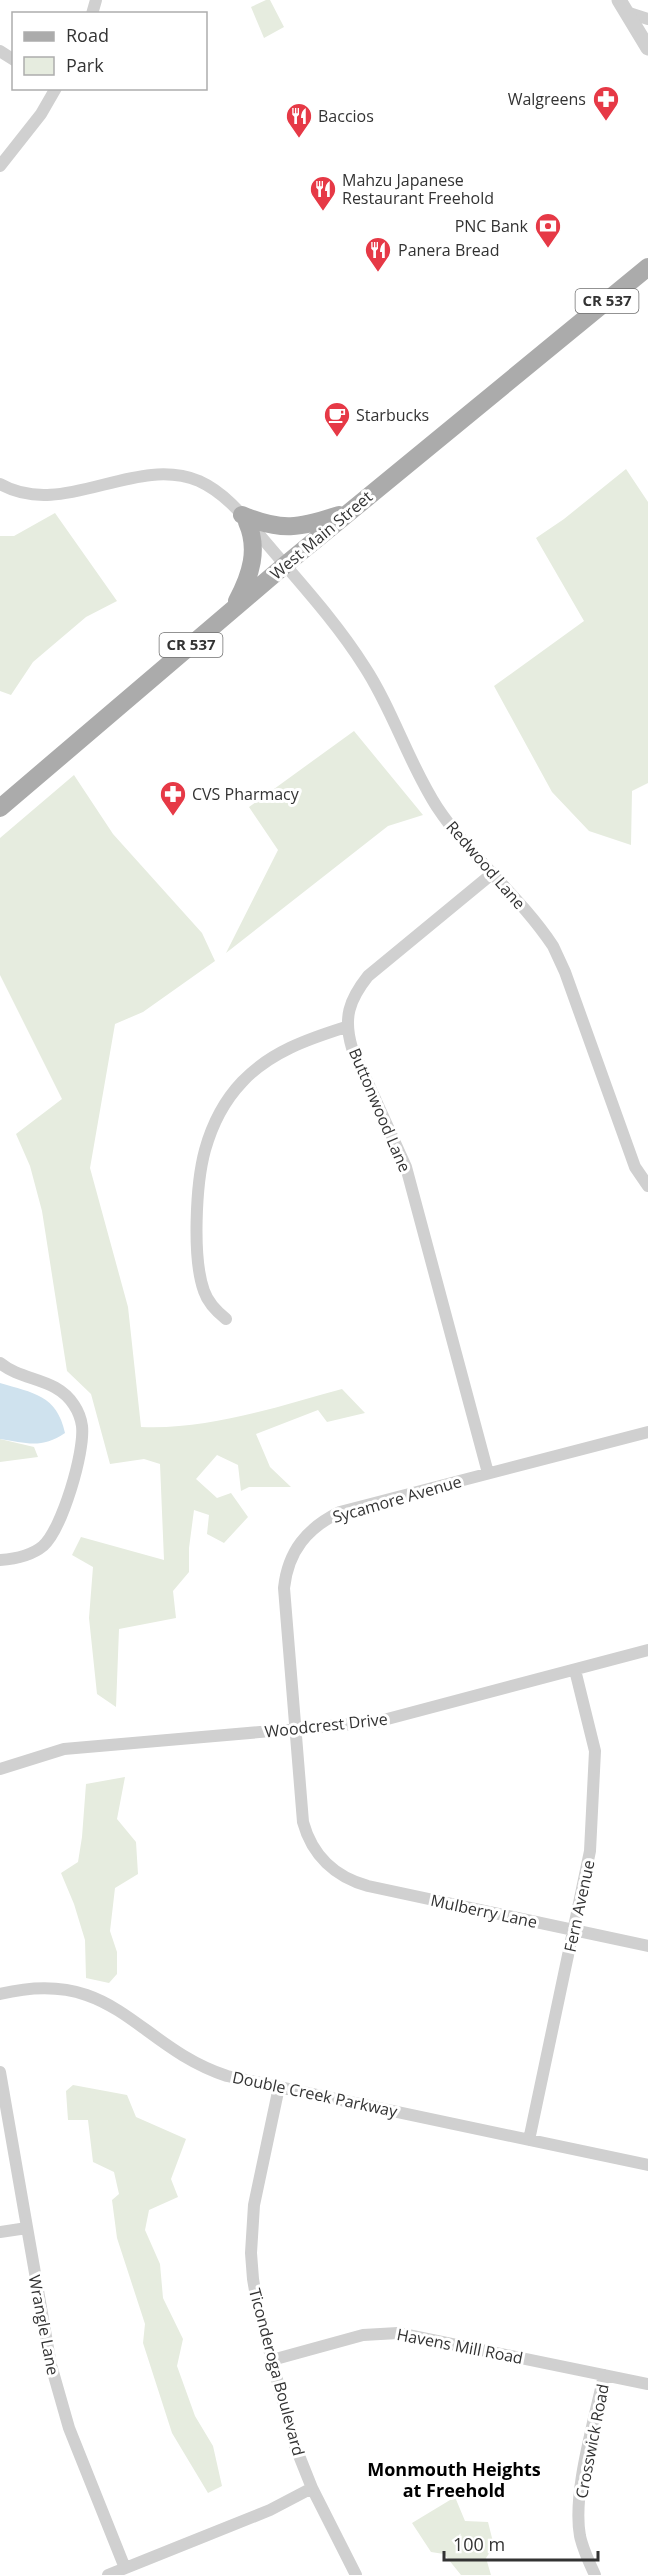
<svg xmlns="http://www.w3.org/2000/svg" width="648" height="2575" font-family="'Open Sans',sans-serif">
  <rect width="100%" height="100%" fill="#fff"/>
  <!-- green -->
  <path fill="#e6ecdf" d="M 266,0 L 270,0 L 284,27 L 264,38 L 251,7 Z
    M 626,469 L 648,502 L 648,783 L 632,791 L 631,845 L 589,831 L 552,792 L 494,686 L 584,621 L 536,538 L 564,519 Z
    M 55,513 L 117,601 L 86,617 L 33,662 L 11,695 L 0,691 L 0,536 L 14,536 Z
    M 354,731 L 423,815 L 388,826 L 226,953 L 278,850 L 249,807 Z
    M 74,775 L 113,834 L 202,933 L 215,961 L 143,1012 L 115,1024 L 90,1168 L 128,1307 L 141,1427 C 209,1430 276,1407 342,1389 L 365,1413 L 327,1422 L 318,1410 L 256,1434 L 270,1467 L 291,1487 L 249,1487 L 241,1491 L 238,1465 L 217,1455 L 196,1479 L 217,1498 L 231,1493 L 248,1517 L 224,1543 L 207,1534 L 209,1515 L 194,1510 L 189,1548 L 189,1572 L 173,1591 L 176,1618 L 119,1629 L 116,1707 L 97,1694 L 89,1618 L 93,1567 L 72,1555 L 81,1537 L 164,1560 L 160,1464 L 144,1459 L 110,1464 L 91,1394 L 67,1371 L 42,1211 L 30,1166 L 16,1134 L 62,1099 L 0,975 L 0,838 Z
    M 0,1439 L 34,1447 L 38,1457 L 0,1462 Z
    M 125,1777 L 117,1819 L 136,1842 L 138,1874 L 115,1888 L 110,1931 L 117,1952 L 117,1974 L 109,1983 L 86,1978 L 85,1940 L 74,1904 L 61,1873 L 78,1862 L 82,1837 L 86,1784 Z
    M 73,2085 L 127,2095 L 136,2117 L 186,2139 L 171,2179 L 178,2197 L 149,2210 L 145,2230 L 160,2264 L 163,2298 L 183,2339 L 177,2366 L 195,2416 L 213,2446 L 222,2486 L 208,2493 L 172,2433 L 143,2343 L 145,2324 L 117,2238 L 112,2200 L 119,2194 L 114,2172 L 93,2162 L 88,2120 L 68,2120 L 66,2091 Z
    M 455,2497 L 465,2521 L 488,2522 L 494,2546 L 486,2558 L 491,2575 L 461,2575 L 444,2554 L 431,2552 L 412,2523 Z"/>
  <!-- water -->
  <path fill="#cfe2ee" d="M 0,1383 C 33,1393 57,1395 65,1433 C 42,1449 26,1443 0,1439 Z"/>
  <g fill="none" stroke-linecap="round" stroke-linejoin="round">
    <!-- minor -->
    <path stroke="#d0d0d0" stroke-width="12" d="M 626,12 L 648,19
      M 92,14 L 96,0
      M 0,51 L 14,60
      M 0,166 L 41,114 L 56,88
      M 0,484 C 63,520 134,454 199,481 C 228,494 248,522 268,545 C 301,584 337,623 364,666 C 393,710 408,762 437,807 C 470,857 520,896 553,946 L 565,972 L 635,1167 L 648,1186
      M 226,1319 C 216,1311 208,1303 204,1291 C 192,1258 196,1183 205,1150 C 212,1125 224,1101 242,1082 C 270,1052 308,1039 346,1027
      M 0,1363 C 23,1382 56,1377 74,1405 C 78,1411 81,1419 82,1426 C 85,1452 62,1529 43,1546 C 31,1556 15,1559 0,1560
      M 648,1432 L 340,1512 C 307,1528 288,1551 284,1588 L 303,1822 C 312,1855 335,1877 368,1886 L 648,1946
      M 488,1473 L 406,1167 L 352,1048 C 343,1018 349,1000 368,976 L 493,873
      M 0,1769 L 64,1749 L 376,1722 L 648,1650
      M 0,1994 C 115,1966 136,2046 227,2076 L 648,2165
      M 0,2072 L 51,2365 L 69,2428 L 125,2568
      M 279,2087 L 254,2205 L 251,2253 L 253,2279 L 258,2308 L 294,2443 L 312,2488 L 356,2575
      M 529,2140 L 590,1851 L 595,1751 L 575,1670
      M 0,2232 L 27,2228
      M 272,2360 L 363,2335 L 398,2333 L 648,2384
      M 108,2575 L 270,2510 L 312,2488
      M 595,2575 C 589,2562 583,2550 580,2536 C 572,2493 595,2419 604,2375"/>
    <!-- tertiary -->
    <path stroke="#d0d0d0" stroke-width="15" d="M 619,0 L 648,48"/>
    <!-- primary -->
    <path stroke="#ababab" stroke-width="18" d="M 242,515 C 282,532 299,528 339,515
      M 237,601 C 251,575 259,549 247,522
      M 0,808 L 285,565 L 648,267"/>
  </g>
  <!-- icons -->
  <defs>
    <g id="pharmacy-pin" transform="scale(1.35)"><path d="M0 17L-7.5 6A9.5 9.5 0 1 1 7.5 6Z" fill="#e63946" stroke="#fff"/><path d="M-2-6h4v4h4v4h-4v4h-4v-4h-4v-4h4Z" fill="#fff"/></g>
    <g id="restaurant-pin" transform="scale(1.35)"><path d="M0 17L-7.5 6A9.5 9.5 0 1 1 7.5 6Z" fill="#e63946" stroke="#fff"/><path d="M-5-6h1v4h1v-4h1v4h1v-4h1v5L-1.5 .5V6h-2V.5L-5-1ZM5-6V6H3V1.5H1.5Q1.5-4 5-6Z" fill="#fff"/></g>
    <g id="bank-pin" transform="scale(1.35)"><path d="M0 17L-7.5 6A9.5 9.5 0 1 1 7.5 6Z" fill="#e63946" stroke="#fff"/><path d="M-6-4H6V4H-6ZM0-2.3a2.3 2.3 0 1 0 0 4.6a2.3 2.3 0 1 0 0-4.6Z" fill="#fff"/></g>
    <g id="cafe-pin" transform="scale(1.35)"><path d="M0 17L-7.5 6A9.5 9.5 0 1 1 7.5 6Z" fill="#e63946" stroke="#fff"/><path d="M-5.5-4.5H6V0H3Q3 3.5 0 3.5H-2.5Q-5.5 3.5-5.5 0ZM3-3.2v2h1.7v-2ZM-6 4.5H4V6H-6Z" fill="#fff"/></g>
  </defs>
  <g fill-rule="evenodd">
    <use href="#pharmacy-pin" x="606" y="99"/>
    <use href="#restaurant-pin" x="299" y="116"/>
    <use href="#restaurant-pin" x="323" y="189"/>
    <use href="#bank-pin" x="548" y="226"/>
    <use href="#restaurant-pin" x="378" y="250"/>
    <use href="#cafe-pin" x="337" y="415"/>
    <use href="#pharmacy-pin" x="173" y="794"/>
  </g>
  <g text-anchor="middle" stroke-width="6" stroke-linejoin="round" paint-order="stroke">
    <!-- shield labels -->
    <g fill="#fff" stroke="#707070" stroke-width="1.5">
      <rect x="575.5" y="289" width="63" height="24" rx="4.5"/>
      <rect x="159.5" y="633" width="63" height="24" rx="4.5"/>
    </g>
    <g font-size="15" font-weight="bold" fill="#333">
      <text x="607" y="306">CR 537</text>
      <text x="191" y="650">CR 537</text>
    </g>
    <!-- poi labels -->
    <g font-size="16" fill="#333" stroke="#fff" text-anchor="start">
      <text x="586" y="105" text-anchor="end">Walgreens</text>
      <text x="318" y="122">Baccios</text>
      <text x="342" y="186">Mahzu Japanese<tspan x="342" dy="18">Restaurant Freehold</tspan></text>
      <text x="528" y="232" text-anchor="end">PNC Bank</text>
      <text x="398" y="256">Panera Bread</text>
      <text x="356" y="421">Starbucks</text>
      <text x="192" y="800">CVS Pharmacy</text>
    </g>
    <!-- street labels -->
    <g font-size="16" fill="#333" stroke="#fff">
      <text transform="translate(321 535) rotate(-40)" y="6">West Main Street</text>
      <text transform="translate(486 865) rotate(49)" y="6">Redwood Lane</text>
      <text transform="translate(380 1110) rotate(67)" y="6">Buttonwood Lane</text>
      <text transform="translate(397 1499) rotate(-16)" y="6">Sycamore Avenue</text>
      <text transform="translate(326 1725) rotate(-6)" y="6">Woodcrest Drive</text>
      <text transform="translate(579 1906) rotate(-78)" y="6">Fern Avenue</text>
      <text transform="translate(484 1911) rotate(12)" y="6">Mulberry Lane</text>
      <text transform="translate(315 2094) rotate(12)" y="6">Double Creek Parkway</text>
      <text transform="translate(44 2325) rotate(79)" y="6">Wrangle Lane</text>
      <text transform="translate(460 2346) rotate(11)" y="6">Havens Mill Road</text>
      <text transform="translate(277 2372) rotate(75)" y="6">Ticonderoga Boulevard</text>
      <text transform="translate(592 2441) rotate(-79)" y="6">Crosswick Road</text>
    </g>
    <!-- neighbourhood labels -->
    <g font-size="18" font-weight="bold" fill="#000" stroke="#fff">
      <text x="454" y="2476">Monmouth Heights<tspan x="454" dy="21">at Freehold</tspan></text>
    </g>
  </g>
  <!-- legend -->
  <rect x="12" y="12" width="195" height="78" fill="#ffffff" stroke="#adadad" stroke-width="1.5"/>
  <rect x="24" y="32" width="30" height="9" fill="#ababab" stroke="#adadad" stroke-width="1.5"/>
  <text x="66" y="42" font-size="18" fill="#333333">Road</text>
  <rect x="24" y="57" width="30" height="18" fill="#e6ecdf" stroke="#adadad" stroke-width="1.5"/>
  <text x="66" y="72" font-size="18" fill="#333333">Park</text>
  <!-- scale -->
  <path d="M444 2551v9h154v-9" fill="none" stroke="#333333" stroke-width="3"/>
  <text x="453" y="2551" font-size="18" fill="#333333" stroke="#ffffff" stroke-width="4.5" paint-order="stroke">100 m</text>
</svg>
